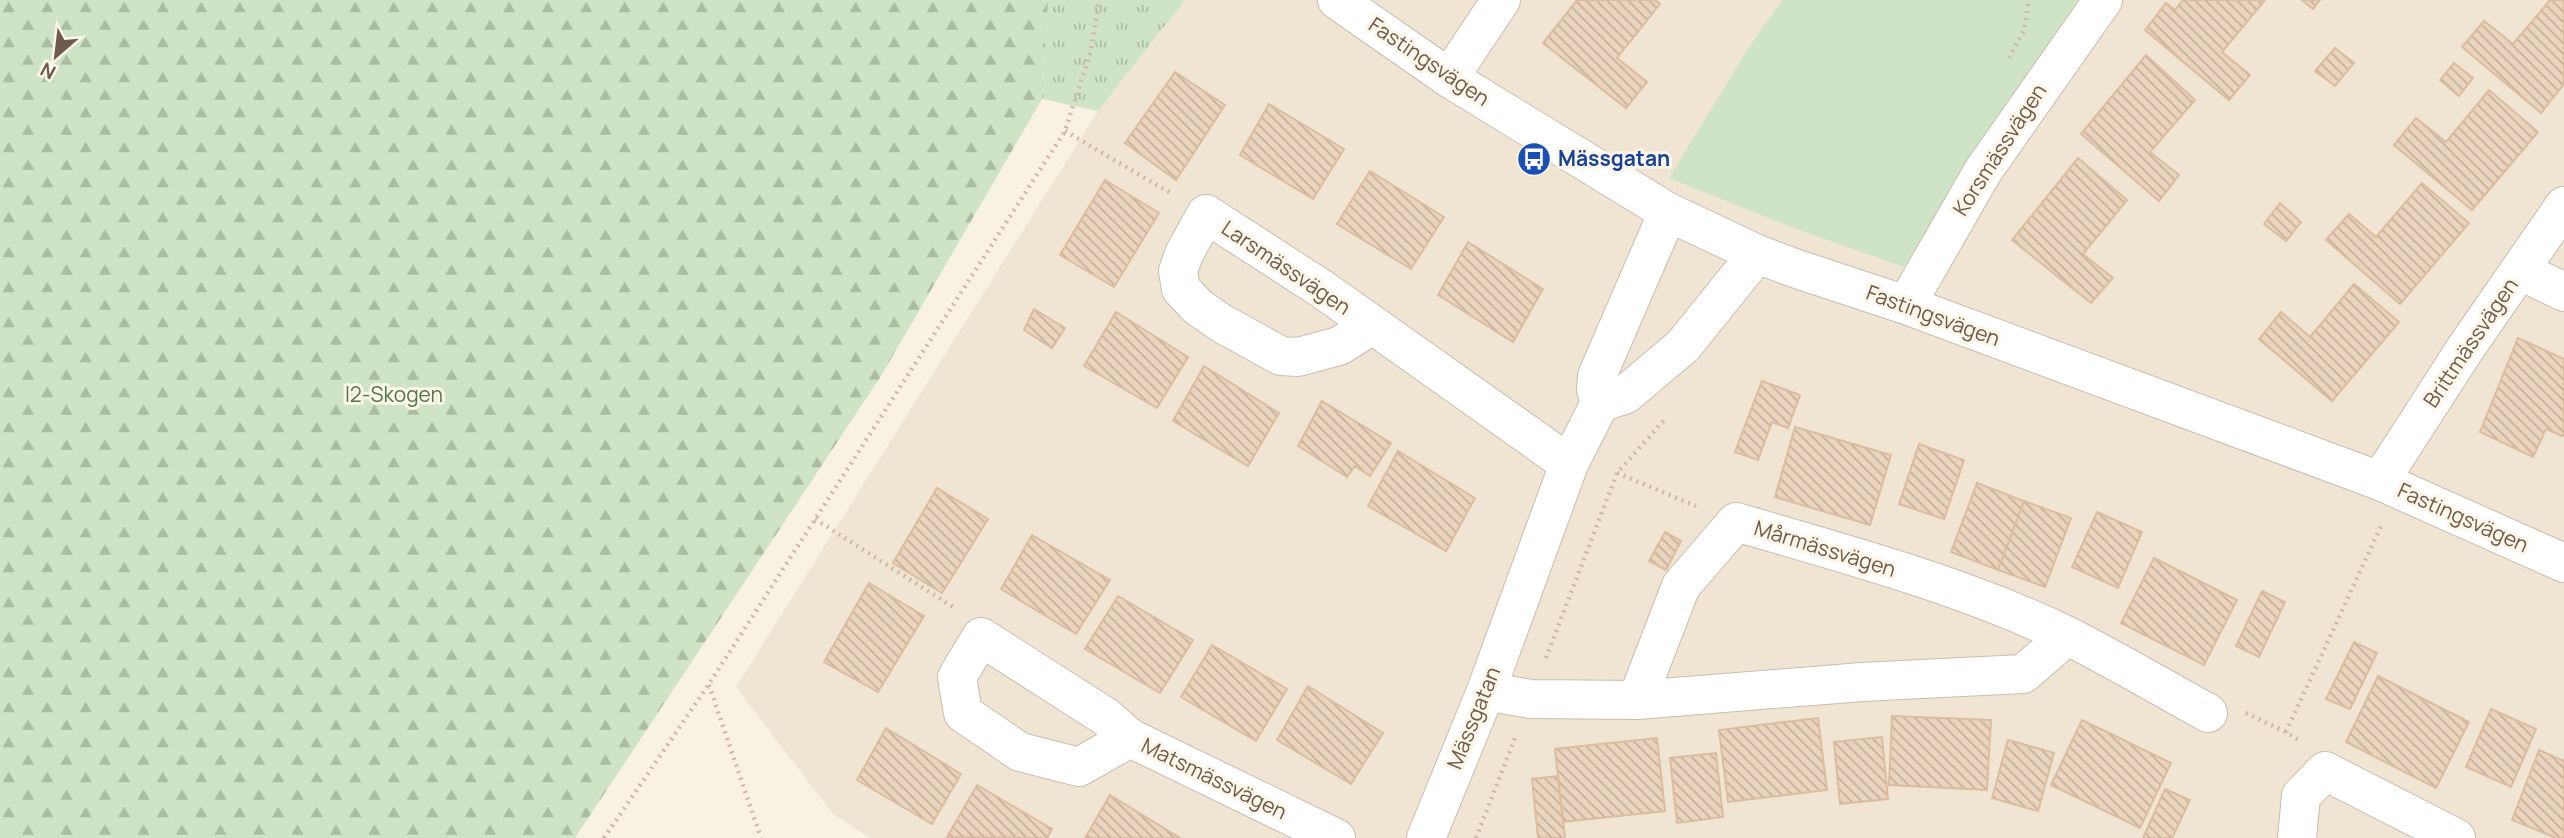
<svg xmlns="http://www.w3.org/2000/svg" width="2564" height="838" font-family="Manrope,sans-serif">
  <defs>
    <pattern id="grass-tufts" width="24" height="20" patternUnits="userSpaceOnUse" patternTransform="scale(1.75)"><rect width="24" height="20" fill="#cee4c4"/><path d="M3 7l-1-3M5 7V3M7 7l1-3M15 17l-1-3M17 17v-4M19 17l1-3" fill="none" stroke="#abbca1"/></pattern>
    <pattern id="forest-firs" width="22" height="20" patternUnits="userSpaceOnUse" patternTransform="scale(1.75)"><rect width="22" height="20" fill="#cee4c4"/><path d="M5 1l3.5 6h-7zM16 11l3.5 6h-7z" fill="#abbca1"/></pattern>
    <pattern id="building-back-hatch" width="6" height="6" patternUnits="userSpaceOnUse" patternTransform="scale(1.75)"><rect width="6" height="6" fill="#ebd4be"/><path d="M-1 5l2 2M0 0l6 6M5-1l2 2" fill="none" stroke="#c3af9d"/></pattern>
  </defs>
  <rect width="100%" height="100%" fill="#f9f2e3"/>
  <!-- residential -->
  <path fill="#efe5d2" d="M 1185,0 L 2564,0 L 2564,838 L 870,838 L 833,814 L 736,687 L 1098,111 Z"/>
  <!-- grass -->
  <path fill="url(#grass-tufts)" d="M 1048,0 L 1185,0 L 1098,111 L 1042,99 Z"/>
  <!-- forest -->
  <path fill="url(#forest-firs)" d="M 0,0 L 1048,0 L 1042,99 L 881,376 L 575,838 L 0,838 Z"/>
  <!-- green -->
  <path fill="#cee4c4" d="M 1782,0 L 2078,0 L 1904,267 L 1794,228 L 1669,178 L 1746,52 Z"/>
  <!-- building -->
  <path fill="url(#building-back-hatch)" stroke="#dbbca0" stroke-width="2" d="M 1577,0 L 1655,0 L 1660,4 L 1617,58 L 1647,82 L 1626,108 L 1543,43 Z
    M 2183,0 L 2265,0 L 2222,52 L 2250,75 L 2229,100 L 2145,30 L 2166,3 L 2175,10 Z
    M 2302,0 L 2320,0 L 2313,9 Z
    M 2550,0 L 2564,0 L 2564,84 L 2541,113 L 2462,47 L 2484,21 L 2513,44 Z
    M 2335,48 L 2354,63 L 2335,86 L 2315,71 Z
    M 2146,55 L 2195,100 L 2150,152 L 2179,175 L 2159,201 L 2081,134 Z
    M 2454,63 L 2473,78 L 2459,96 L 2440,80 Z
    M 1175,72 L 1225,105 L 1176,180 L 1125,143 Z
    M 2489,90 L 2538,132 L 2472,210 L 2394,145 L 2416,118 L 2446,142 Z
    M 1269,104 L 1344,149 L 1313,199 L 1240,155 Z
    M 2078,158 L 2127,200 L 2083,254 L 2113,278 L 2091,303 L 2012,240 Z
    M 1370,171 L 1444,217 L 1411,269 L 1337,224 Z
    M 1105,180 L 1159,213 L 1114,287 L 1060,255 Z
    M 2422,183 L 2469,223 L 2400,304 L 2326,240 L 2349,214 L 2376,237 Z
    M 2280,203 L 2301,222 L 2286,241 L 2264,224 Z
    M 1468,242 L 1543,289 L 1513,342 L 1438,295 Z
    M 2354,284 L 2399,322 L 2332,401 L 2259,339 L 2281,312 L 2310,337 Z
    M 1034,309 L 1065,328 L 1052,348 L 1024,330 Z
    M 1116,312 L 1188,357 L 1157,408 L 1084,366 Z
    M 2518,338 L 2564,359 L 2564,434 L 2562,436 L 2546,429 L 2533,457 L 2480,432 Z
    M 1204,366 L 1279,413 L 1248,466 L 1173,421 Z
    M 1762,381 L 1800,395 L 1788,428 L 1772,422 L 1758,460 L 1735,452 Z
    M 1322,401 L 1391,443 L 1370,476 L 1355,466 L 1347,477 L 1298,446 Z
    M 1795,427 L 1891,455 L 1870,525 L 1775,497 Z
    M 1919,444 L 1964,460 L 1944,519 L 1899,504 Z
    M 1398,451 L 1475,498 L 1446,551 L 1368,506 Z
    M 1977,483 L 2024,501 L 1998,570 L 1951,552 Z
    M 937,488 L 988,519 L 942,593 L 893,563 Z
    M 2024,501 L 2071,518 L 2045,587 L 1998,570 Z
    M 2097,512 L 2142,532 L 2118,588 L 2072,567 Z
    M 1665,532 L 1681,541 L 1666,570 L 1649,561 Z
    M 1032,535 L 1110,580 L 1076,634 L 1001,589 Z
    M 2154,558 L 2237,600 L 2204,665 L 2121,623 Z
    M 869,583 L 924,616 L 878,692 L 824,662 Z
    M 2262,591 L 2285,602 L 2259,657 L 2236,646 Z
    M 1118,596 L 1193,640 L 1160,693 L 1085,649 Z
    M 2354,642 L 2377,653 L 2350,709 L 2326,699 Z
    M 1212,645 L 1287,689 L 1256,741 L 1181,697 Z
    M 2378,676 L 2469,722 L 2436,788 L 2346,742 Z
    M 1308,686 L 1383,733 L 1351,784 L 1277,740 Z
    M 2491,709 L 2536,729 L 2511,787 L 2466,767 Z
    M 1892,716 L 1991,720 L 1987,790 L 1889,785 Z
    M 1818,718 L 1827,790 L 1728,802 L 1719,730 Z
    M 2082,720 L 2171,763 L 2140,828 L 2051,785 Z
    M 886,728 L 961,774 L 932,824 L 857,780 Z
    M 1882,737 L 1888,799 L 1840,804 L 1834,742 Z
    M 1657,738 L 1665,811 L 1563,822 L 1555,749 Z
    M 2008,740 L 2054,753 L 2038,811 L 1992,798 Z
    M 2539,750 L 2564,761 L 2564,838 L 2556,838 L 2512,820 Z
    M 1716,753 L 1723,817 L 1677,823 L 1670,758 Z
    M 1558,776 L 1565,838 L 1538,838 L 1532,779 Z
    M 977,785 L 1052,829 L 1047,838 L 947,837 Z
    M 2165,789 L 2190,800 L 2172,838 L 2143,838 Z
    M 1110,795 L 1180,838 L 1085,838 Z"/>
  <g fill="none" stroke-linecap="round" stroke-linejoin="round">
    <!-- minor casing -->
    <g stroke="#cabdae" stroke-width="40">
      <path id="minor" d="M 1337,0 L 1449,78 L 1668,212 L 1757,254 L 1797,269 L 1906,305 L 2380,481 L 2564,563
        M 1449,78 L 1501,0
        M 2521,271 L 2564,292
        M 1906,305 L 1983,171 L 2103,0
        M 1371,326 L 1339,346 L 1298,357 L 1281,356 L 1221,323 L 1197,306 L 1181,289 L 1178,271 L 1184,254 L 1206,214 L 1322,289 L 1569,464
        M 1600,403 L 1626,394 L 1683,346 L 1757,254
        M 2380,481 L 2465,349 L 2564,206
        M 1486,691 L 1530,699 L 1637,700 L 1862,682 L 2023,674 L 2067,636
        M 1637,700 L 1681,586 L 1736,522 C 1845,554 1965,586 2068,636 C 2115,660 2161,687 2208,713
        M 1130,738 L 1079,767 L 1020,752 L 963,713 L 957,677 L 981,637 L 1106,717 L 1130,738 L 1336,838
        M 1426,838 L 1486,691 L 1569,464 L 1600,403 L 1596,389 L 1597,376 L 1668,212
        M 2297,838 L 2301,796 L 2325,771 L 2456,838"/>
    </g>
    <!-- path -->
    <path stroke="#cfb7a2" stroke-width="4.5" stroke-dasharray="2 5" stroke-linecap="butt" d="M 2009,58 L 2024,30 L 2029,0
      M 1065,131 L 1172,194
      M 1617,473 L 1696,506
      M 815,519 L 953,607
      M 1546,658 L 1617,473 L 1666,418
      M 709,685 L 761,838
      M 2246,713 L 2286,732 L 2300,741
      M 2286,732 L 2381,526
      M 604,838 L 709,684 L 1065,131 L 1091,50 L 1099,0
      M 1476,838 L 1515,738"/>
    <!-- minor -->
    <use href="#minor" stroke="#fff" stroke-width="38"/>
  </g>
  <!-- icons -->
  <defs>
    <g id="bus-disc" transform="scale(1.75)"><circle r="9.5" fill="#1a4fb4" stroke="#fcf6e8"/><path d="M-5-6H5V4H4V6H2V4H-2V6H-4V4H-5ZM-3.5-4V0h7V-4ZM-3.5 1.2v1.5H-2V1.2ZM2 1.2v1.5H3.5V1.2Z" fill="#fff"/></g>
  </defs>
  <g fill-rule="evenodd">
    <use href="#bus-disc" x="1534" y="159"/>
  </g>
  <g text-anchor="middle" stroke-width="6" stroke-linejoin="round" paint-order="stroke">
    <!-- street labels -->
    <g font-size="21" fill="#6d5b4c" stroke="#fcf6e8">
      <text transform="translate(1429 62) rotate(34)" y="7">Fastingsvägen</text>
      <text transform="translate(2000 150) rotate(-57)" y="7">Korsmässvägen</text>
      <text transform="translate(1286 268) rotate(34)" y="7">Larsmässvägen</text>
      <text transform="translate(1933 316) rotate(20)" y="7">Fastingsvägen</text>
      <text transform="translate(2471 343) rotate(-56)" y="7">Brittmässvägen</text>
      <text transform="translate(2463 518) rotate(24)" y="7">Fastingsvägen</text>
      <text transform="translate(1825 549) rotate(17)" y="7">Mårmässvägen</text>
      <text transform="translate(1474 718) rotate(-68)" y="7">Mässgatan</text>
      <text transform="translate(1214 779) rotate(26)" y="7">Matsmässvägen</text>
    </g>
    <!-- transit labels -->
    <g font-size="21" font-weight="bold" fill="#164399" stroke="#fcf6e8" text-anchor="start">
      <text x="1558" y="166">Mässgatan</text>
    </g>
    <!-- park labels -->
    <g font-size="21" fill="#537849" stroke="#fcf6e8">
      <text x="394" y="402">I2-Skogen</text>
    </g>
  </g>
  <!-- north arrow -->
  <g transform="translate(56 56) rotate(208)" stroke="#fcf6e8" stroke-width="5" paint-order="stroke">
  <path d="M0-5L12 26L0 18L-12 26Z" fill="#6d5b4c"/>
  <text y="-10" font-size="19" font-weight="bold" text-anchor="middle" fill="#6d5b4c">N</text>
  </g>
</svg>
